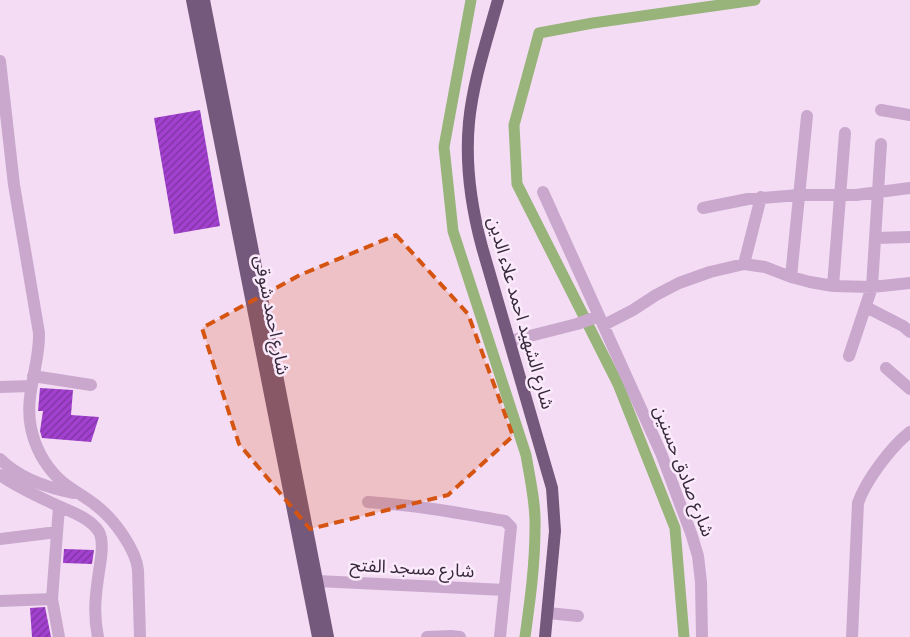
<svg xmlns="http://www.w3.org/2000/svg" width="910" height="637" font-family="'PT Sans Narrow','Noto Sans Arabic',sans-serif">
  <defs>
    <pattern id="building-hatch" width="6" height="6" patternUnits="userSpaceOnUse" patternTransform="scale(1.25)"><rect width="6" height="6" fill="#a240cf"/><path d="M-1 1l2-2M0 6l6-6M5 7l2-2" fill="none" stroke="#7e33a0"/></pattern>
  </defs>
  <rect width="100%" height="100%" fill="#f4ddf4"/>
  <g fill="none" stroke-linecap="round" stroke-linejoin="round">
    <!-- canal -->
    <path stroke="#98b47a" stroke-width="11" d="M 471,0 L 444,147 L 453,231 L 526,455 C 530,479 536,504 535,528 C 535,565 530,601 525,637
      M 684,637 L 675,528 L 618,384 L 517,184 L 514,125 L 539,33 L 593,23 L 755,0"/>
  </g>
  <!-- building -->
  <path fill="url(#building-hatch)" d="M 200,110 L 220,226 L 174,234 L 154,118 Z
    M 40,388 L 73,390 L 71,415 L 99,417 L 91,442 L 42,438 L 40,431 L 43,411 L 38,411 Z
    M 64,549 L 94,550 L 92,564 L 63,563 Z
    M 45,607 L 51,637 L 32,637 L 30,608 Z"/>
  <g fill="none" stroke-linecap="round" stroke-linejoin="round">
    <!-- minor -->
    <path stroke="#caa8ce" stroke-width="12" d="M 0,61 L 14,185 L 39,333 C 40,365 24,395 31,428 C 35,447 44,464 58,478 C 69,489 85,496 98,507 C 114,520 136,549 138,570 L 140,637
      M 881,110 L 910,115
      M 543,192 L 661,453 L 691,533 L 698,556 L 701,582 L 702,637
      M 703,208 L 748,199 L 799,195 L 856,195 L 910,188
      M 876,238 L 910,237
      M 744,264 L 761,197
      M 791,277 L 807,116
      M 833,286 L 845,133
      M 866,307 L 903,326 L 910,332
      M 604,325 L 633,310 L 656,295 L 679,283 L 710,272 L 744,264 L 765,267 L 791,277 L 810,282 L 833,286 L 872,287 L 910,283
      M 510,341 L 577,324 L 599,316
      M 849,356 L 872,287 L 881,144
      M 886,368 L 910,389
      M 33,376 L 91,385
      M 0,387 L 31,386
      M 0,459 C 19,478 48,488 74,493
      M 0,475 C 17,487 35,495 54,504 C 68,511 90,517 99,532 C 103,539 102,550 101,558 C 97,586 92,609 98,637
      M 368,502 C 415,505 459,513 505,521 L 511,527 L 500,637
      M 59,507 L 52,599 L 59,637
      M 0,539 L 57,532
      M 317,581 L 505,590
      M 0,601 L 52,599
      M 548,613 L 578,616
      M 427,637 L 451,636 L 460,637
      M 852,637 L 858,503 C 866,480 891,447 910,432"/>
    <!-- major -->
    <path stroke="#75597d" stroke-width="12" d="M 192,0 L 318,637
      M 204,0 L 328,637
      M 498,0 C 487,40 473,81 469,122 C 465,164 471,206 482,247 L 552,488 L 555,531 L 545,637"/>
  </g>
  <!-- marked area -->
  <path fill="#d65411" fill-opacity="0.2" stroke="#d65411" stroke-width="4" stroke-dasharray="10 6" stroke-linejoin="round" d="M 396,235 L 468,314 L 513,436 L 448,495 L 310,529 L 239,444 L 202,328 L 300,275 Z"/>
  <g text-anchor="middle" stroke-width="5" stroke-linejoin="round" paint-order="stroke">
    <!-- street labels -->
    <g font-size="18" fill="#36293a" stroke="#fbeafb">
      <text transform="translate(521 313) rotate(74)" y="6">شارع الشهيد احمد علاء الدين</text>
      <text transform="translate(272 315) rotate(79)" y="6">شارع احمد شوقى</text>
      <text transform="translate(684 471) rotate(69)" y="6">شارع صادق حسنين</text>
      <text transform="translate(412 568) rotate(3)" y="6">شارع مسجد الفتح</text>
    </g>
  </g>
</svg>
